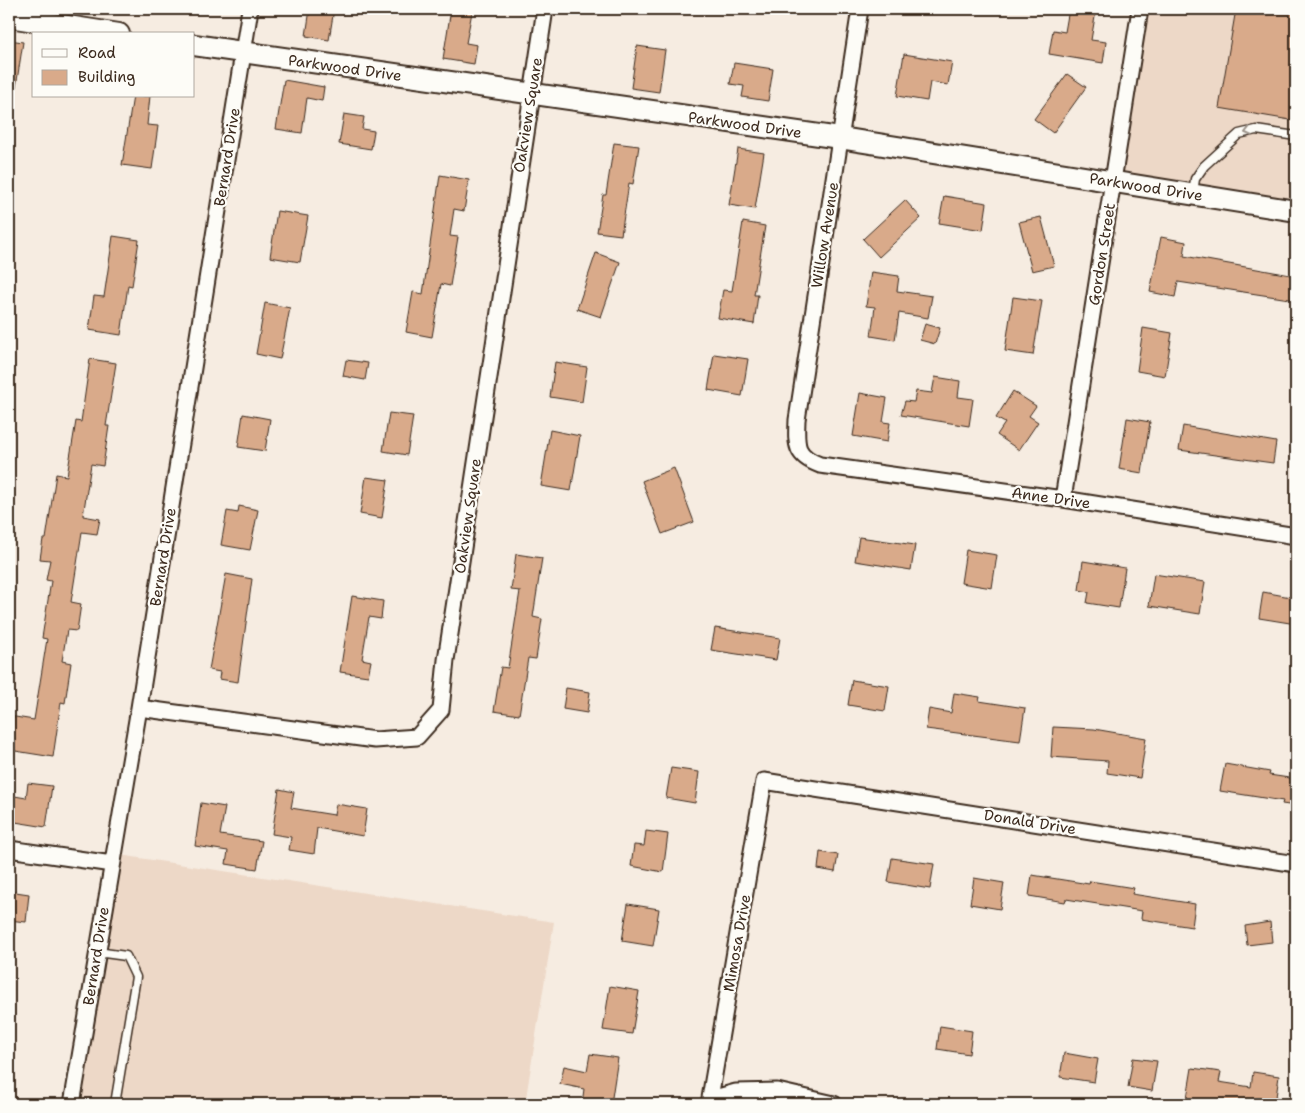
<svg xmlns="http://www.w3.org/2000/svg" width="1305" height="1113" font-family="'Shantell Sans',sans-serif">
  <rect width="100%" height="100%" fill="#f6ece1"/>
  <filter id="ink" filterUnits="userSpaceOnUse"><feTurbulence type="fractalNoise" baseFrequency=".02" numOctaves="2"/><feDisplacementMap in="SourceGraphic" scale="10" xChannelSelector="R" yChannelSelector="G"/><feConvolveMatrix kernelMatrix="1 2 1 2 8 2 1 2 1" color-interpolation-filters="sRGB"/></filter>
  <g filter="url(#ink)">
    <!-- built -->
    <path fill="#edd8c7" d="M 1149,9 L 1296,9 L 1296,199 L 1123,174 Z
      M 120,855 L 554,922 L 525,1104 L 80,1104 Z"/>
    <!-- building -->
    <path fill="#d9aa8a" stroke="#3b2a1e" d="M 310,9 L 334,9 L 329,40 L 306,36 Z
      M 451,9 L 472,12 L 466,43 L 477,45 L 474,64 L 443,59 Z
      M 1069,9 L 1096,11 L 1091,40 L 1106,42 L 1103,63 L 1049,54 L 1053,30 L 1065,32 Z
      M 1236,9 L 1296,9 L 1296,121 L 1219,108 Z
      M 9,40 L 23,42 L 16,87 L 9,86 Z
      M 637,46 L 665,50 L 659,92 L 631,88 Z
      M 904,54 L 952,62 L 948,85 L 930,82 L 927,101 L 897,96 Z
      M 734,63 L 773,69 L 768,101 L 742,97 L 744,86 L 730,84 Z
      M 1067,74 L 1086,87 L 1053,133 L 1034,119 Z
      M 284,80 L 324,87 L 322,101 L 307,98 L 302,133 L 276,129 Z
      M 133,96 L 150,96 L 147,125 L 158,126 L 152,169 L 122,165 Z
      M 344,114 L 364,117 L 362,129 L 374,131 L 371,149 L 339,144 Z
      M 614,143 L 639,146 L 633,184 L 629,183 L 621,235 L 597,232 L 603,195 L 606,195 Z
      M 738,149 L 764,153 L 755,209 L 729,205 Z
      M 440,175 L 469,180 L 464,211 L 454,209 L 450,236 L 458,237 L 450,286 L 441,284 L 432,337 L 406,332 L 413,292 L 423,294 Z
      M 944,196 L 987,203 L 983,230 L 939,223 Z
      M 905,200 L 921,218 L 879,257 L 863,239 Z
      M 277,211 L 308,216 L 300,262 L 270,257 Z
      M 1041,217 L 1054,266 L 1032,271 L 1019,222 Z
      M 743,222 L 765,226 L 754,295 L 758,295 L 754,324 L 718,318 L 723,290 L 732,291 Z
      M 113,236 L 139,240 L 132,286 L 128,285 L 121,335 L 89,330 L 94,296 L 104,297 Z
      M 1161,237 L 1186,242 L 1184,256 L 1296,276 L 1296,300 L 1178,282 L 1175,297 L 1150,292 Z
      M 596,253 L 620,262 L 601,317 L 577,309 Z
      M 871,272 L 899,276 L 897,291 L 932,296 L 928,318 L 899,313 L 895,340 L 871,336 L 875,307 L 866,306 Z
      M 1013,297 L 1042,301 L 1033,355 L 1005,351 Z
      M 265,303 L 290,308 L 280,359 L 256,354 Z
      M 925,324 L 940,328 L 935,344 L 920,340 Z
      M 1143,328 L 1172,333 L 1165,376 L 1137,371 Z
      M 714,354 L 748,359 L 742,396 L 708,390 Z
      M 90,359 L 116,363 L 106,426 L 109,426 L 103,466 L 91,464 L 83,516 L 100,519 L 97,534 L 82,532 L 71,602 L 81,604 L 77,631 L 67,630 L 62,661 L 71,663 L 65,703 L 61,702 L 53,757 L 9,750 L 9,716 L 34,720 L 47,639 L 42,638 L 51,581 L 46,580 L 50,560 L 40,559 L 43,539 L 46,539 L 56,474 L 67,476 L 76,421 L 81,422 Z
      M 346,360 L 368,363 L 365,380 L 343,376 Z
      M 555,362 L 587,367 L 582,402 L 550,397 Z
      M 935,377 L 960,381 L 958,397 L 973,399 L 969,426 L 901,415 L 905,401 L 914,402 L 916,391 L 932,393 Z
      M 1013,391 L 1036,406 L 1029,416 L 1038,422 L 1019,450 L 997,435 L 1005,423 L 996,418 Z
      M 860,393 L 887,398 L 883,422 L 890,423 L 887,442 L 853,436 Z
      M 389,413 L 413,416 L 407,455 L 383,451 Z
      M 243,414 L 270,419 L 265,451 L 238,447 Z
      M 1127,418 L 1150,422 L 1142,473 L 1119,469 Z
      M 1183,426 L 1276,442 L 1273,463 L 1179,450 Z
      M 550,430 L 580,436 L 571,491 L 541,486 Z
      M 674,468 L 694,522 L 662,534 L 642,481 Z
      M 366,477 L 388,480 L 382,518 L 360,514 Z
      M 239,506 L 258,510 L 250,550 L 221,545 L 227,511 L 238,513 Z
      M 859,537 L 915,545 L 911,570 L 855,561 Z
      M 966,550 L 997,555 L 992,588 L 961,583 Z
      M 516,554 L 542,558 L 533,617 L 542,619 L 536,659 L 528,658 L 519,715 L 494,711 L 501,667 L 508,668 L 520,591 L 511,590 Z
      M 1083,561 L 1125,568 L 1119,608 L 1087,603 L 1089,592 L 1079,590 Z
      M 226,574 L 252,579 L 238,682 L 219,679 L 220,672 L 209,670 Z
      M 1154,574 L 1205,582 L 1200,614 L 1149,606 Z
      M 1263,592 L 1296,598 L 1296,624 L 1259,618 Z
      M 352,596 L 383,601 L 381,619 L 369,617 L 362,659 L 371,661 L 368,676 L 340,672 Z
      M 715,628 L 780,638 L 776,660 L 711,650 Z
      M 852,680 L 889,686 L 885,711 L 848,705 Z
      M 566,688 L 590,692 L 587,713 L 563,709 Z
      M 954,693 L 980,697 L 979,701 L 1025,708 L 1020,741 L 926,729 L 929,709 L 951,713 Z
      M 1053,727 L 1094,729 L 1146,738 L 1140,778 L 1107,773 L 1108,761 L 1051,757 Z
      M 1225,764 L 1270,772 L 1269,775 L 1296,779 L 1296,806 L 1282,804 L 1283,801 L 1220,791 Z
      M 671,768 L 699,772 L 695,803 L 666,798 Z
      M 28,783 L 52,786 L 46,827 L 9,821 L 9,795 L 26,798 Z
      M 279,789 L 294,792 L 291,808 L 334,815 L 336,804 L 367,809 L 363,836 L 317,828 L 314,854 L 289,850 L 291,837 L 272,834 Z
      M 201,803 L 225,807 L 220,835 L 262,841 L 257,869 L 226,864 L 228,851 L 195,846 Z
      M 646,831 L 668,834 L 663,872 L 631,866 L 634,845 L 644,846 Z
      M 820,852 L 838,855 L 835,872 L 818,869 Z
      M 892,858 L 934,864 L 930,889 L 888,882 Z
      M 1032,875 L 1089,884 L 1090,881 L 1134,888 L 1132,894 L 1195,904 L 1192,927 L 1141,919 L 1142,911 L 1066,899 L 1065,902 L 1029,896 Z
      M 974,878 L 1004,883 L 1000,909 L 970,904 Z
      M 9,891 L 29,894 L 26,922 L 9,920 Z
      M 628,904 L 659,909 L 653,946 L 622,941 Z
      M 1270,922 L 1272,942 L 1247,945 L 1245,926 Z
      M 610,986 L 639,991 L 632,1034 L 603,1030 Z
      M 940,1026 L 972,1031 L 969,1054 L 937,1049 Z
      M 1064,1053 L 1098,1059 L 1094,1082 L 1060,1077 Z
      M 590,1054 L 618,1058 L 611,1104 L 582,1104 L 584,1089 L 560,1084 L 564,1066 L 587,1071 Z
      M 1133,1058 L 1157,1061 L 1152,1091 L 1128,1087 Z
      M 1192,1068 L 1221,1072 L 1219,1082 L 1251,1087 L 1253,1072 L 1279,1076 L 1275,1104 L 1186,1104 Z"/>
    <g fill="none" stroke-linecap="round" stroke-linejoin="round">
      <!-- lane casing -->
      <g stroke="#3b2a1e" stroke-width="11">
        <path id="lane" d="M 1193,193 L 1195,179 L 1204,166 L 1239,134 L 1256,130 L 1296,136
          M 97,952 L 126,956 L 136,977 L 115,1104"/>
      </g>
      <!-- street casing -->
      <g stroke="#3b2a1e" stroke-width="19">
        <path id="street" d="M 860,9 L 797,420 C 796,445 795,456 820,465 L 1063,499 L 1296,536
          M 1063,499 L 1140,9
          M 139,708 L 375,740 L 417,737 L 441,710 L 446,660 L 545,9
          M 9,849 L 112,864
          M 711,1099 L 736,1092 L 777,1091 L 834,1104
          M 72,1104 L 139,708 L 250,9
          M 709,1104 L 764,781 L 1296,864"/>
      </g>
      <!-- secondary casing -->
      <g stroke="#3b2a1e" stroke-width="24">
        <path id="secondary" d="M 9,17 L 119,34
          M 194,45 L 840,138 L 1296,211"/>
      </g>
      <!-- lane -->
      <use href="#lane" stroke="#fdfcf7" stroke-width="8"/>
      <!-- street -->
      <use href="#street" stroke="#fdfcf7" stroke-width="15"/>
      <!-- secondary -->
      <use href="#secondary" stroke="#fdfcf7" stroke-width="20"/>
    </g>
    <!-- one-way arrows -->
    <defs><path id="oneway-chevron" d="M-2-3.5L2.5 0L-2 3.5" fill="none" stroke-width="1.6" stroke-linecap="round" stroke-linejoin="round" transform="scale(1.25)"/></defs>
    <use stroke="#9c938a" href="#oneway-chevron" transform="translate(1248 132) rotate(166)"/>
  </g>
  <g text-anchor="middle" stroke-width="4.5" stroke-linejoin="round" paint-order="stroke">
    <!-- street labels -->
    <g font-size="15" fill="#3b2a1e" stroke="#fdfcf7">
      <text transform="translate(345 68) rotate(8)" y="5">Parkwood Drive</text>
      <text transform="translate(528 115) rotate(-81)" y="5">Oakview Square</text>
      <text transform="translate(745 125) rotate(8)" y="5">Parkwood Drive</text>
      <text transform="translate(227 157) rotate(-81)" y="5">Bernard Drive</text>
      <text transform="translate(1146 187) rotate(9)" y="5">Parkwood Drive</text>
      <text transform="translate(825 235) rotate(-81)" y="5">Willow Avenue</text>
      <text transform="translate(1102 254) rotate(-81)" y="5">Gordon Street</text>
      <text transform="translate(1051 498) rotate(8)" y="5">Anne Drive</text>
      <text transform="translate(468 516) rotate(-82)" y="5">Oakview Square</text>
      <text transform="translate(163 557) rotate(-81)" y="5">Bernard Drive</text>
      <text transform="translate(1030 822) rotate(9)" y="5">Donald Drive</text>
      <text transform="translate(737 943) rotate(-80)" y="5">Mimosa Drive</text>
      <text transform="translate(96 956) rotate(-81)" y="5">Bernard Drive</text>
    </g>
  </g>
  <!-- margin -->
  <rect width="1305" height="1113" fill="none" stroke="#fdfcf7" stroke-width="30"/>
  <rect x="15" y="15" width="1275" height="1083" fill="none" stroke="#3b2a1e" stroke-width="2" filter="url(#ink)"/>
  <!-- legend -->
  <rect x="32" y="32" width="162" height="65" fill="#fdfcf7" stroke="#afa8a0"/>
  <rect x="42" y="49" width="25" height="8" fill="#fdfcf7" stroke="#afa8a0"/>
  <text x="78" y="58" font-size="15" fill="#3b2a1e">Road</text>
  <rect x="42" y="70" width="25" height="15" fill="#d9aa8a" stroke="#afa8a0"/>
  <text x="78" y="82" font-size="15" fill="#3b2a1e">Building</text>
</svg>
